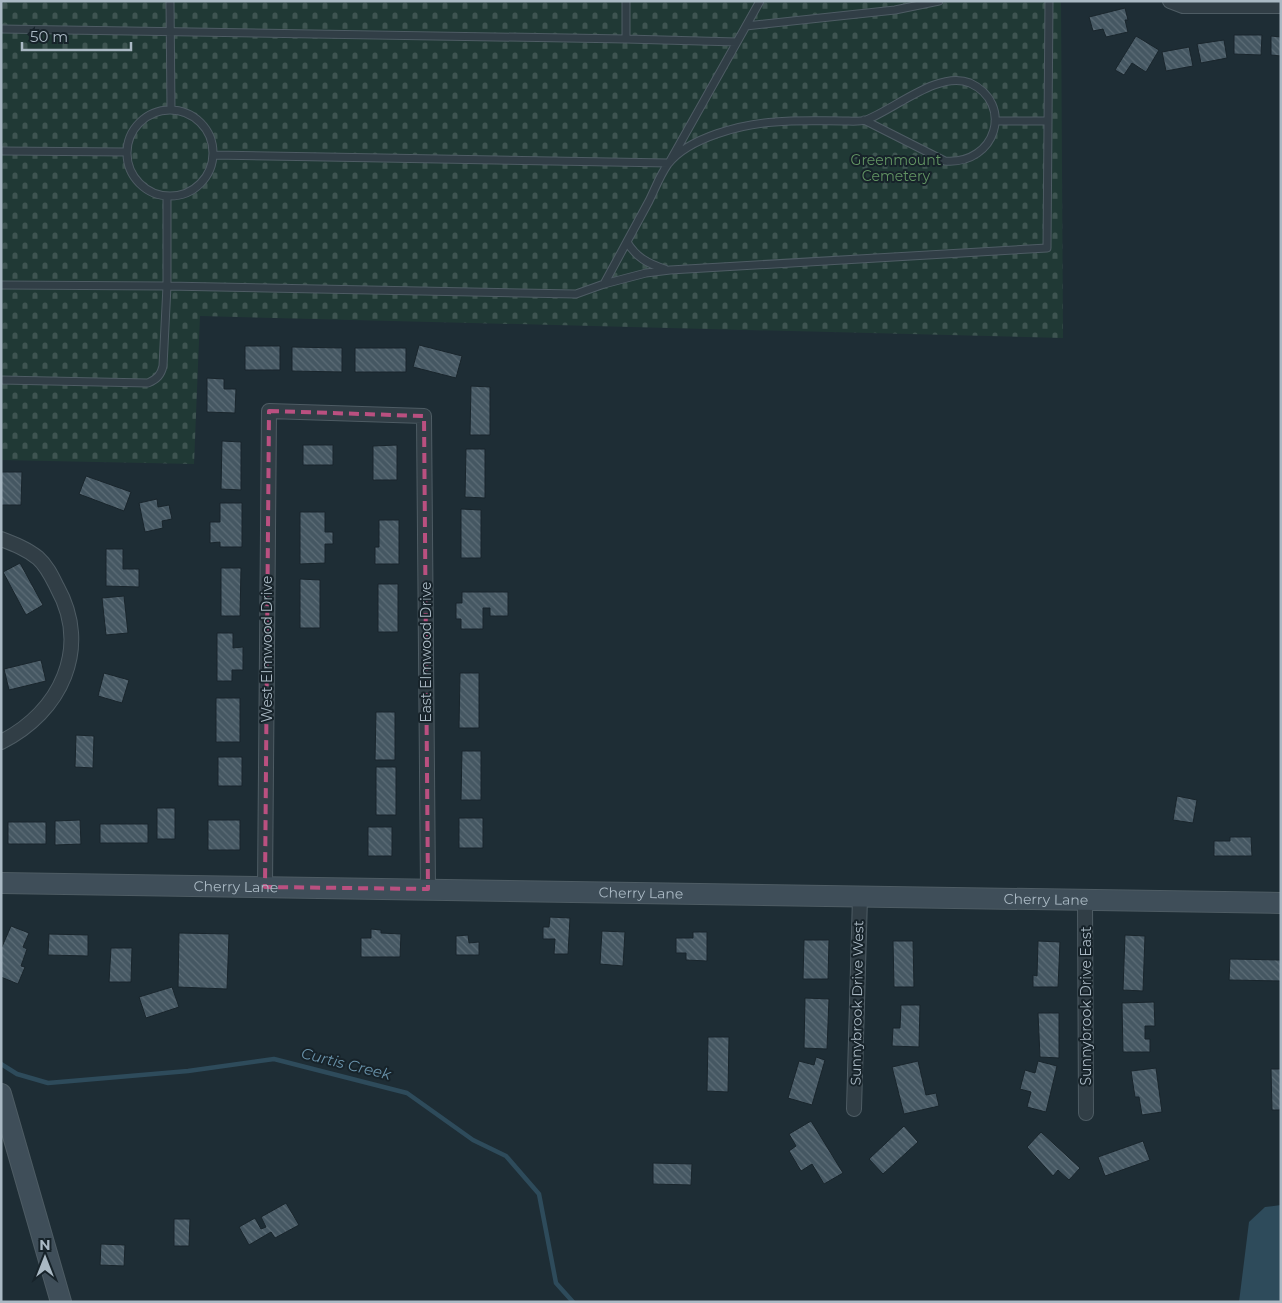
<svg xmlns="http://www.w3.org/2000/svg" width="1282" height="1303" font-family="Montserrat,sans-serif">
  <defs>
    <pattern id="cemetery-stones" width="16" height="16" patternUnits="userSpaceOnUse" patternTransform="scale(1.25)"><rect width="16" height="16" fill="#203935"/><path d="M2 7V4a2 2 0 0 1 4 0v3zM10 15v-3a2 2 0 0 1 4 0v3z" fill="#3e5451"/></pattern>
    <pattern id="building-back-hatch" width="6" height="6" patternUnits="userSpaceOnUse" patternTransform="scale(1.25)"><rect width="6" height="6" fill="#455762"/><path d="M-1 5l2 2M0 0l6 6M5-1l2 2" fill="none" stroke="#5d6d77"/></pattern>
  </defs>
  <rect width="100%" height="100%" fill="#1e2d35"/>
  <!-- cemetery -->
  <path fill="url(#cemetery-stones)" d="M 1,1 L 1061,1 L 1063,338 L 200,316 L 194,464 L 1,460 Z"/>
  <!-- water -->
  <path fill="#2e4b5b" d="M 1281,1205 L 1281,1302 L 1239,1302 L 1249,1222 L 1265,1207 Z"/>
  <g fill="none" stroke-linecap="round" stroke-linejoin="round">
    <!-- stream -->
    <path stroke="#2e4b5b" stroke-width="4.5" d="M 1,1064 L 17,1074 L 48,1083 L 188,1071 L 274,1059 L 407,1093 L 473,1140 L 506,1156 L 539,1194 L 556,1283 L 573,1302"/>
  </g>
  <!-- building -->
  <path fill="url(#building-back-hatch)" stroke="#19252c" d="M 1125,8 L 1128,20 L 1125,20 L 1128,32 L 1106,37 L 1103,29 L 1093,31 L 1089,17 Z
    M 1234,35 L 1262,35 L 1261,55 L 1234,54 Z
    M 1136,36 L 1159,50 L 1146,72 L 1132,63 L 1124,75 L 1115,70 Z
    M 1271,36 L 1281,37 L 1281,56 L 1271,55 Z
    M 1224,40 L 1227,58 L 1201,63 L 1197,44 Z
    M 1189,47 L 1193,66 L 1166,71 L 1162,52 Z
    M 419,345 L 462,356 L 456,378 L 413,367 Z
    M 245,346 L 280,346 L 280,370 L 245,370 Z
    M 292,347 L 342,348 L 342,372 L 292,371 Z
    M 355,348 L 406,348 L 406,372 L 355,372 Z
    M 207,378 L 224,379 L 224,389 L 236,389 L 235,413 L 207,412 Z
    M 471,386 L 490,387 L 490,435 L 470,435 Z
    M 222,441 L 241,442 L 241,490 L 221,489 Z
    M 303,445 L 333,445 L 333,465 L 303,465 Z
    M 397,445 L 397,480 L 373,480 L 373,446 Z
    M 466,449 L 485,449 L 485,498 L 465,497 Z
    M 1,472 L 22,472 L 21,505 L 1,505 Z
    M 86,476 L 131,492 L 124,511 L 79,494 Z
    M 157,499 L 158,507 L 169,505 L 172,519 L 162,521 L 163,528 L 145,532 L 139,503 Z
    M 220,503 L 242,503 L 242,547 L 220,547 L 220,542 L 210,543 L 210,522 L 220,522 Z
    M 461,509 L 481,510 L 481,558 L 461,558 Z
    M 300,512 L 325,512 L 325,532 L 333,532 L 333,544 L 325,544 L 325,563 L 300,564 Z
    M 379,520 L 399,520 L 399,564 L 375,564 L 375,547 L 379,547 Z
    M 106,549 L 123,549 L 123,569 L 139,569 L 139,587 L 106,586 Z
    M 20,563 L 43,605 L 26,615 L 3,572 Z
    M 221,568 L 241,568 L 240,616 L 221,616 Z
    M 300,579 L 320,580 L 320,628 L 300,628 Z
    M 378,584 L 398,584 L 398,632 L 378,632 Z
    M 462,592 L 508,592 L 508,616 L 490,616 L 490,608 L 483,608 L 483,629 L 461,629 L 461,619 L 456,619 L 456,603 L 462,603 Z
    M 124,596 L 128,633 L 106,635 L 102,598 Z
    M 217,633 L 233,633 L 233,648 L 243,647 L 243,670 L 232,670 L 232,681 L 217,681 Z
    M 41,660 L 46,681 L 9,690 L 4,669 Z
    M 104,673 L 129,680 L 122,703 L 98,696 Z
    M 460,673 L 479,673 L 479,728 L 459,728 Z
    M 216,698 L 240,698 L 240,742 L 216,742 Z
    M 376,712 L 395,712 L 395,760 L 375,760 Z
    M 76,735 L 94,736 L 93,768 L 75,767 Z
    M 462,751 L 481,751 L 481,800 L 461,800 Z
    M 218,757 L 242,757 L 242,786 L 218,786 Z
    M 376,767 L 396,767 L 396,815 L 376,815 Z
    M 1177,796 L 1197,800 L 1193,823 L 1173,820 Z
    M 157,808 L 175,808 L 175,839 L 157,839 Z
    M 459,818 L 483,818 L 483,848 L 459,848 Z
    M 80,820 L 81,844 L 55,845 L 55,821 Z
    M 208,820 L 240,820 L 240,850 L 208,850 Z
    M 8,822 L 46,822 L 46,844 L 8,844 Z
    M 100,824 L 148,824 L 148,843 L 100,843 Z
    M 368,827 L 392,827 L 392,856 L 368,856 Z
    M 1230,837 L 1251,837 L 1252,856 L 1214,856 L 1214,841 L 1230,841 Z
    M 550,917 L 570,918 L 568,954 L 554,954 L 555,939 L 543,939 L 543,927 L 549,927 Z
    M 11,926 L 29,933 L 23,947 L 27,949 L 21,966 L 25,967 L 18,984 L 1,977 L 1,949 Z
    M 371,929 L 381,930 L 381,933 L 401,934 L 400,957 L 361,957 L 361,938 L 371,938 Z
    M 602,931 L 625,932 L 623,966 L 600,964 Z
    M 693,932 L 707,932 L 707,961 L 686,960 L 686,953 L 676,953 L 676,938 L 693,938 Z
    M 179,933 L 229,934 L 227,989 L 178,987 Z
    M 49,934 L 88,935 L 88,956 L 48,955 Z
    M 468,935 L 469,943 L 479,942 L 479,955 L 456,955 L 456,936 Z
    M 1125,935 L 1145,936 L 1143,991 L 1123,990 Z
    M 804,940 L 829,940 L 828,979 L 803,979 Z
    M 893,941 L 913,941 L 914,987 L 894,987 Z
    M 1038,941 L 1060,942 L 1058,987 L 1033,987 L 1033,975 L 1037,976 Z
    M 111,948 L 132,948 L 131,982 L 109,982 Z
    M 1230,959 L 1281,960 L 1281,981 L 1229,980 Z
    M 172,987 L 179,1007 L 146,1018 L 139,997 Z
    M 805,998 L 829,999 L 827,1049 L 804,1048 Z
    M 1154,1002 L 1155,1026 L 1145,1026 L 1145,1039 L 1150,1039 L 1150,1052 L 1123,1052 L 1122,1003 Z
    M 901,1005 L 920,1005 L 919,1047 L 892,1046 L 893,1028 L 900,1028 Z
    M 1038,1013 L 1059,1013 L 1059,1058 L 1040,1057 Z
    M 708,1037 L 729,1037 L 728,1092 L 707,1091 Z
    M 816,1057 L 825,1060 L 812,1105 L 788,1098 L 799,1061 L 814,1065 Z
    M 918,1061 L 926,1095 L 936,1093 L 939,1106 L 904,1114 L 892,1067 Z
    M 1038,1061 L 1057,1066 L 1046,1112 L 1027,1107 L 1031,1092 L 1020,1089 L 1025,1070 L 1035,1073 Z
    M 1156,1068 L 1162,1112 L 1142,1115 L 1139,1097 L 1135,1097 L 1131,1071 Z
    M 1271,1069 L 1281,1069 L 1281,1110 L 1272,1110 Z
    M 811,1121 L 843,1173 L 824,1184 L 812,1164 L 801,1171 L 789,1151 L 796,1146 L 789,1134 Z
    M 904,1126 L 918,1142 L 883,1174 L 869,1159 Z
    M 1041,1132 L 1080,1168 L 1069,1180 L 1058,1170 L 1053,1176 L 1027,1147 Z
    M 1143,1141 L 1150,1160 L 1105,1176 L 1098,1157 Z
    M 653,1163 L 692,1164 L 691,1185 L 653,1184 Z
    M 286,1203 L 299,1225 L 275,1238 L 271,1232 L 249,1245 L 239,1227 L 255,1218 L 261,1229 L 266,1227 L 261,1217 Z
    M 174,1219 L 190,1219 L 189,1246 L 174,1246 Z
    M 101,1244 L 125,1245 L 124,1266 L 100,1265 Z"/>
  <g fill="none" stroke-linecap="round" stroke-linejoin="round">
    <!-- lane casing -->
    <g stroke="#4e5c64" stroke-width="9">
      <path id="lane" d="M 170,1 L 171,110
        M 626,1 L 626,39
        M 746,26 L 895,10 L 939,1
        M 1,29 L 626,39 L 737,42 L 760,1
        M127 153a43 43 0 1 1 86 0a43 43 0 1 1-86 0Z
        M 995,121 L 1048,121
        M 1,151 L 127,152
        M 214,155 L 669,163 L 737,42
        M 627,242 C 636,257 648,264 665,269
        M 604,284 C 619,256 634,229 649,201 C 655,189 660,175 668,164 C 689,137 743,124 775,122 C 797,120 820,121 843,121 C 850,121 859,122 866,120 C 895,109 939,70 970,83 C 1014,103 997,165 945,161 L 864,120
        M 1,285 L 167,286 L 576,294 L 604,284 L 646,273 L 670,270 L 1047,248 L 1049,1
        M 1,380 L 148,383 C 157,379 161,375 163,366 L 167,286 L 167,196"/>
    </g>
    <!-- street casing -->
    <g stroke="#4e5c64" stroke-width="16">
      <path id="street" d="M 1170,1 L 1183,6 L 1281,6
        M 1,539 C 14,544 27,549 38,558 C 47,566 52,577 57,587 C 91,648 61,712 1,742
        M 265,887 L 269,411 L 424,416 L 428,889
        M 1085,900 L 1086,1113
        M 854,1109 L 860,897"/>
    </g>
    <!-- secondary casing -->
    <g stroke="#4e5c64" stroke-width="22">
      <g id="secondary">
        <path id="s1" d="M 1,883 L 1281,903"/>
        <path d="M 1,1094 L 61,1302"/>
      </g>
    </g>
    <!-- lane -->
    <use href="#lane" stroke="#313e46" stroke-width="7"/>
    <!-- street -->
    <use href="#street" stroke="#313e46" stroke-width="14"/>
    <!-- secondary -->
    <use href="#secondary" stroke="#3f4e59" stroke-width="20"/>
  </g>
  <!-- marked area -->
  <path fill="none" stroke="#ba5080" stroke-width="4" stroke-dasharray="10 6" stroke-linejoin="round" d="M 269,411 L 424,416 L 428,889 L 265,887 Z"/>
  <g text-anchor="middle" stroke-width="4" stroke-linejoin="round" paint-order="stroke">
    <!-- park labels -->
    <g font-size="14" fill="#629463" stroke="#17232a">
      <text x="896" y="165">Greenmount<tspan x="896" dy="16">Cemetery</tspan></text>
    </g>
    <!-- street labels -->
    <g font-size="14" fill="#aab9c4" stroke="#17232a">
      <text transform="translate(267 649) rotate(-90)" y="5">West Elmwood Drive</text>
      <text transform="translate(426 652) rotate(-90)" y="5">East Elmwood Drive</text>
      <text dy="5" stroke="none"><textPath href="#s1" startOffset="235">Cherry Lane</textPath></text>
      <text dy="5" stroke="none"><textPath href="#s1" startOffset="640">Cherry Lane</textPath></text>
      <text dy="5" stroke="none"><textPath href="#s1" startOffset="1045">Cherry Lane</textPath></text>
      <text transform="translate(857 1003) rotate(-89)" y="5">Sunnybrook Drive West</text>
      <text transform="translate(1086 1006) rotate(-90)" y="5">Sunnybrook Drive East</text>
    </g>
    <!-- water labels -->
    <g font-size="15" font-style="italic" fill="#6992aa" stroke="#17232a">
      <text transform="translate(346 1064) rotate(14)" y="5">Curtis Creek</text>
    </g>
  </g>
  <!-- border -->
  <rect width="1282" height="1303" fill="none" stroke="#aab9c4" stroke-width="5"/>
  <!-- north arrow -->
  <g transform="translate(45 1258)" stroke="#17232a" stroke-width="4" paint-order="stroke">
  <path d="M0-4L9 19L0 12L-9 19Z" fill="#aab9c4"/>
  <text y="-8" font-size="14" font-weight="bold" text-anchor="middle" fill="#aab9c4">N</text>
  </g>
  <!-- scale -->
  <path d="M22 42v8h109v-8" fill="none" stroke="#aab9c4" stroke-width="2.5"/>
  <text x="30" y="42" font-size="15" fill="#aab9c4" stroke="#17232a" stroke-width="4" paint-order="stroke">50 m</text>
</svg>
